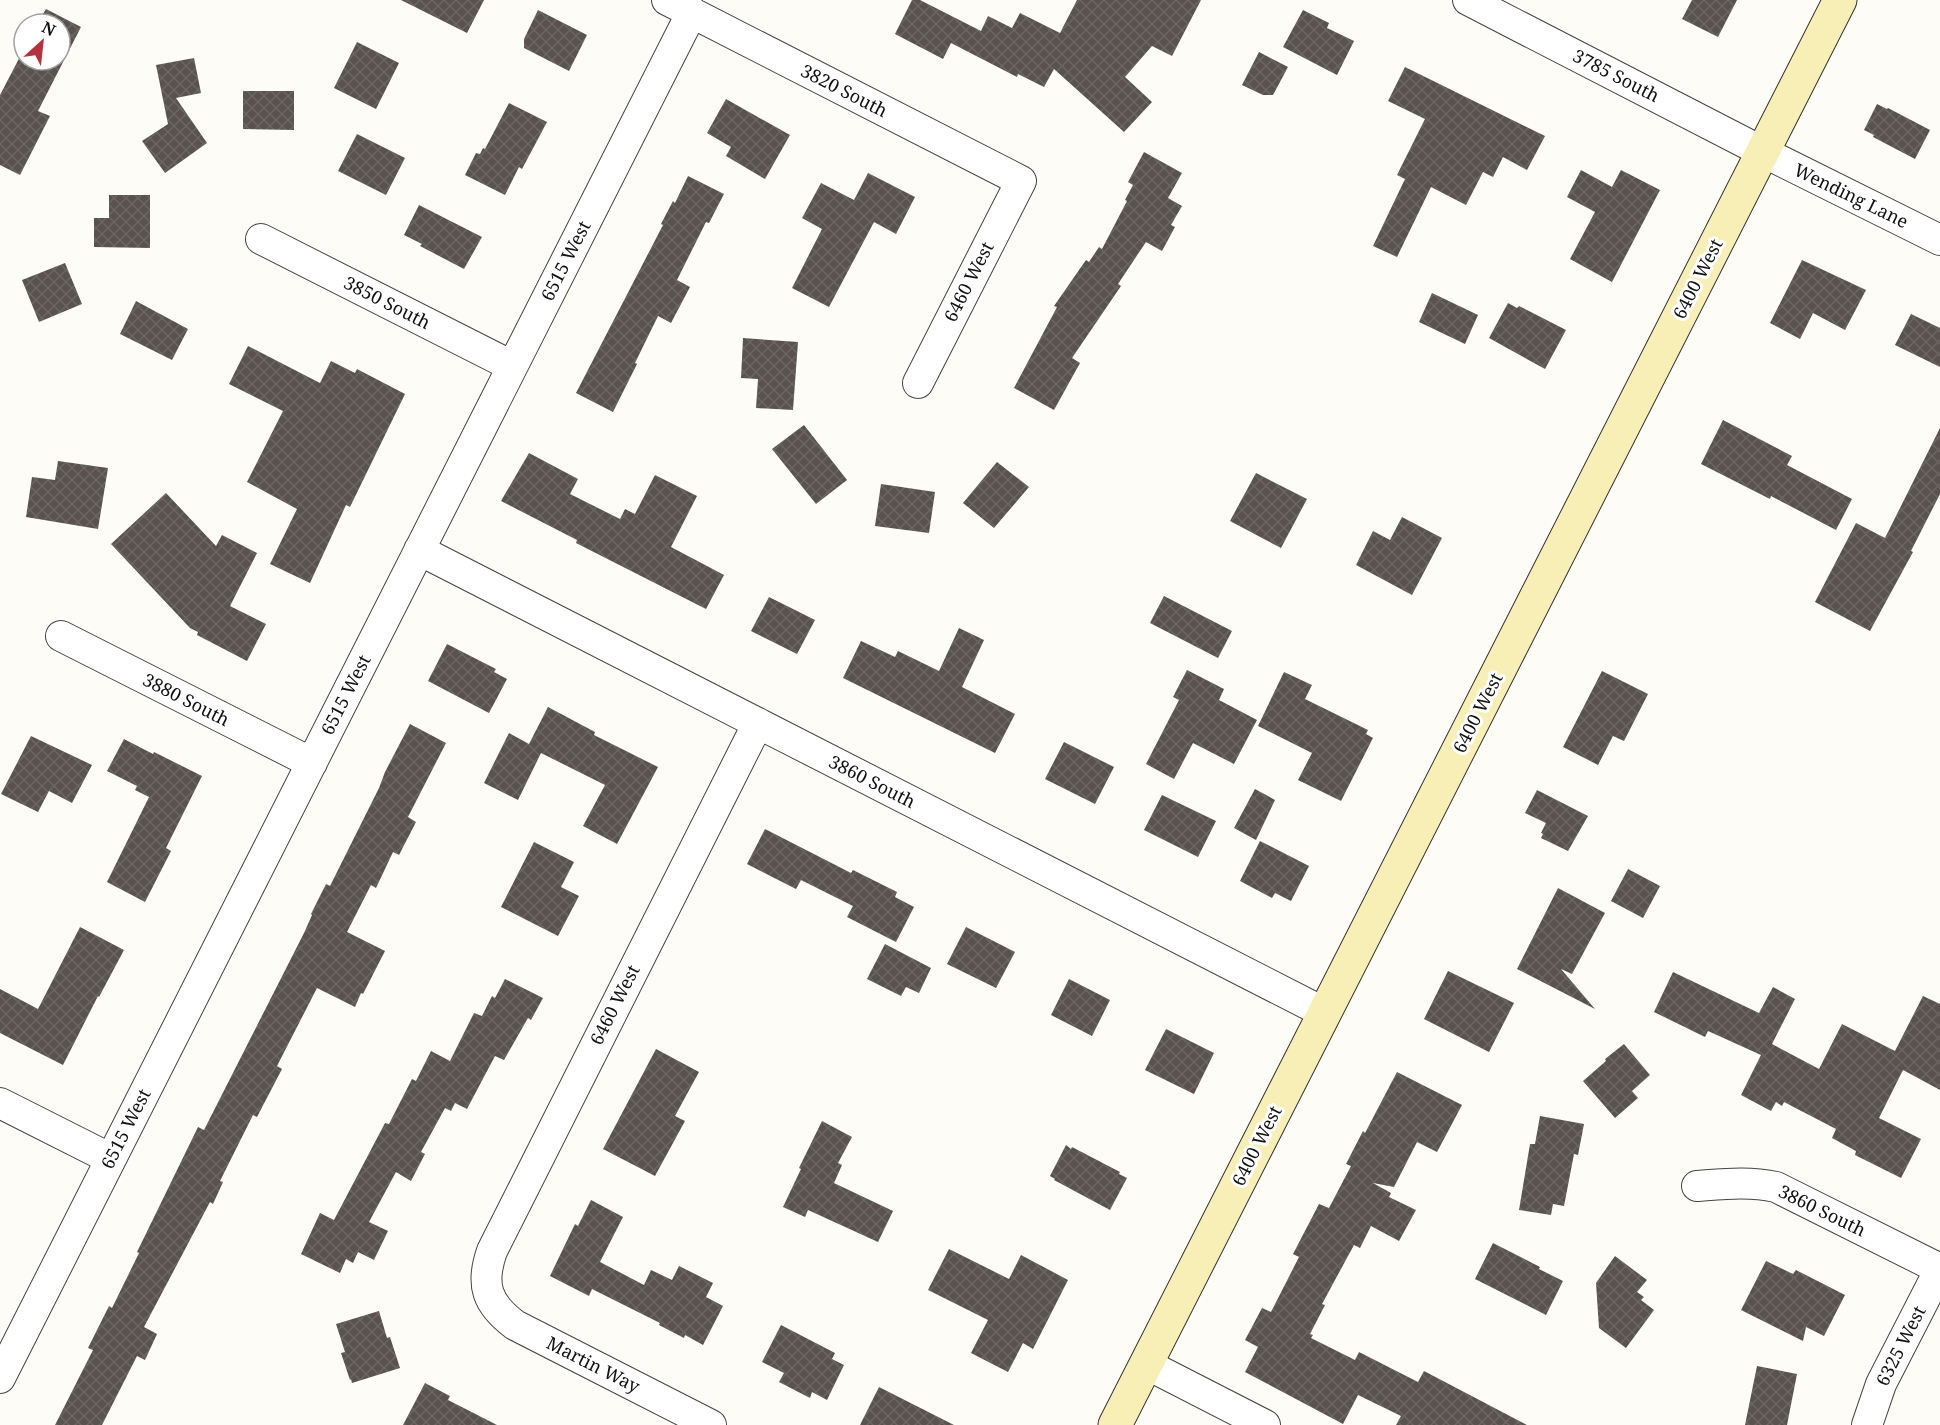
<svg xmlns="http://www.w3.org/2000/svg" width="1940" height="1425" font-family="'Noto Serif',serif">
  <defs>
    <pattern id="building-cross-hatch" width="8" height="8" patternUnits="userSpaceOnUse" patternTransform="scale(1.5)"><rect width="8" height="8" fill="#59524e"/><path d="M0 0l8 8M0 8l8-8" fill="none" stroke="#6c6663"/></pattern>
  </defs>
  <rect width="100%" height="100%" fill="#fefcf6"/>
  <!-- building -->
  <path fill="url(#building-cross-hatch)" d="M 401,0 L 484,0 L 467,33 Z
    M 912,0 L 920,0 L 981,31 L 988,16 L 1012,28 L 1020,13 L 1060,33 L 1077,0 L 1201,0 L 1172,56 L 1152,46 L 1125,77 L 1152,102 L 1124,132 L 1054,69 L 1044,87 L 1018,74 L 1017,77 L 951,43 L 943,59 L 895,34 Z
    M 1692,0 L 1737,0 L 1718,37 L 1682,19 Z
    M 46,9 L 81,27 L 38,111 L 50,116 L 20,175 L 0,165 L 0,95 L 24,49 L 24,60 L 60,60 L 60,24 L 37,24 Z
    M 538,10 L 587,35 L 569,71 L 524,48 L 524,39 Z
    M 1303,10 L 1329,23 L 1327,28 L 1354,41 L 1337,75 L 1283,47 Z
    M 357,42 L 399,63 L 376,109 L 334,88 Z
    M 1259,52 L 1288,67 L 1273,95 L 1263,95 L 1242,85 Z
    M 194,58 L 201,93 L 176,98 L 207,143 L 165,173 L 142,141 L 168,124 L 156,65 Z
    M 1405,67 L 1545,136 L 1527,170 L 1503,157 L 1493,177 L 1483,172 L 1466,205 L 1431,187 L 1397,257 L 1373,246 L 1405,179 L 1397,175 L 1425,119 L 1388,101 Z
    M 243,91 L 294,91 L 294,130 L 243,129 Z
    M 726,99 L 790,135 L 765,179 L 726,156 L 731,147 L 707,133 Z
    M 509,103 L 547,122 L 522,169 L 519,167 L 505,195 L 465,175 L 476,153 L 480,154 L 483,148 L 485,149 Z
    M 1877,104 L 1887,109 L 1888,108 L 1930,130 L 1915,159 L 1873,137 L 1874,135 L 1864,130 Z
    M 357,134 L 405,158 L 386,195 L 338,171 Z
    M 1144,152 L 1182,173 L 1168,198 L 1182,206 L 1171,225 L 1175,227 L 1162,251 L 1146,242 L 1118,284 L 1121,286 L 1072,358 L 1080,363 L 1054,410 L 1014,388 L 1057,307 L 1054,306 L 1086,260 L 1089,262 L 1099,247 L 1102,249 L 1127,201 L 1125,200 L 1133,185 L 1128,182 Z
    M 1581,170 L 1612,187 L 1621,170 L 1660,190 L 1612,282 L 1570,259 L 1595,212 L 1567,197 Z
    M 868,173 L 915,197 L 896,234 L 874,222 L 829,307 L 792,288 L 822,229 L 802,218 L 821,183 L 854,200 Z
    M 688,176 L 724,194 L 709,223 L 706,222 L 677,280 L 690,287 L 671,323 L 658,316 L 635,363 L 637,364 L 613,412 L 576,393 L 663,225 L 661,224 L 673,201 L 675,203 Z
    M 109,195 L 150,195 L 150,248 L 94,247 L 94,218 L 109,218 Z
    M 419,205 L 482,237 L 464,269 L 420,246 L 422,244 L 404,235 Z
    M 1802,260 L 1866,290 L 1845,330 L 1813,313 L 1800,339 L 1770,323 Z
    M 65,263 L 82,304 L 39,322 L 22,280 Z
    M 1432,293 L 1478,315 L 1465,344 L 1419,322 Z
    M 136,301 L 188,329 L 172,360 L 120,334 Z
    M 1508,303 L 1517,308 L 1519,306 L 1566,330 L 1545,369 L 1489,338 Z
    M 1911,314 L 1940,328 L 1940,367 L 1895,345 Z
    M 743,338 L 798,342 L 793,410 L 756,408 L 758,379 L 741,378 Z
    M 248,346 L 320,383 L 331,361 L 355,373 L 357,369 L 405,394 L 350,507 L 346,505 L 310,583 L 270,564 L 297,509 L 247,482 L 283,411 L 229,384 Z
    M 1723,420 L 1792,456 L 1787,465 L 1852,499 L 1836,530 L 1771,496 L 1770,499 L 1701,464 Z
    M 804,425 L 847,480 L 816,504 L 772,449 Z
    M 1940,428 L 1940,494 L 1911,551 L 1913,552 L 1870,631 L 1815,602 L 1856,523 L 1885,538 Z
    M 529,453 L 578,479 L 570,494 L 620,519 L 625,509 L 635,514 L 655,475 L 697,496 L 671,547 L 724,575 L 706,609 L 576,543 L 577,540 L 501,501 Z
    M 58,461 L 108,468 L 98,529 L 26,517 L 32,477 L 55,480 Z
    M 997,462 L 1029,487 L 994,528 L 963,503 Z
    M 1256,473 L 1307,499 L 1281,548 L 1230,521 Z
    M 881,484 L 935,492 L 929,533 L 875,526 Z
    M 166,493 L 216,546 L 222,535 L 257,553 L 230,606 L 266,624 L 247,661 L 197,635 L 198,632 L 190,628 L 111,544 Z
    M 1402,517 L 1442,538 L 1412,595 L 1356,565 L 1373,531 L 1390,540 Z
    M 1164,596 L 1232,631 L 1218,658 L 1150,623 Z
    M 769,597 L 815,620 L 797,654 L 751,631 Z
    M 959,628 L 984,640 L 962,687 L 1015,714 L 995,753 L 843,678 L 861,641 L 895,657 L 898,651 L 939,671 Z
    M 447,644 L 496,669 L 494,672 L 507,679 L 489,713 L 428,681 Z
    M 1187,670 L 1224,689 L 1219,700 L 1257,720 L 1234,764 L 1193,743 L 1174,779 L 1146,764 L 1179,700 L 1173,697 Z
    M 1602,671 L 1648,694 L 1624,741 L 1613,736 L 1598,765 L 1563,747 Z
    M 1284,672 L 1312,685 L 1305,699 L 1368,730 L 1366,734 L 1373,738 L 1341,801 L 1298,780 L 1312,753 L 1258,726 Z
    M 548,707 L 595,732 L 594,735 L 658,767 L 617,844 L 583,826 L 605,785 L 541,753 L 518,800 L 484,783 L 509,733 L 529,744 Z
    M 410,724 L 446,743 L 408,817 L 416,822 L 399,855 L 393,852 L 376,888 L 371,885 L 347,932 L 385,951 L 363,994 L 361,993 L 355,1007 L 317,988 L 277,1066 L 282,1069 L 257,1117 L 253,1115 L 220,1181 L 223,1182 L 213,1204 L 210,1202 L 144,1327 L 157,1334 L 145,1360 L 137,1356 L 102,1425 L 55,1425 L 93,1350 L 88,1348 L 109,1306 L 112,1308 L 139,1253 L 137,1252 L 198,1127 L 204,1130 L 304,933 L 312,915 L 311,914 L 326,884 L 330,886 L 379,788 L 385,772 Z
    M 31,736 L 92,765 L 72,803 L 49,791 L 38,812 L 1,794 Z
    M 124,739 L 153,754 L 154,752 L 202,776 L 166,848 L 171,851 L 145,902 L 107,882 L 149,797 L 135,790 L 137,786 L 107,771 Z
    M 1064,742 L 1114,767 L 1095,804 L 1045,779 Z
    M 1255,789 L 1275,800 L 1256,840 L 1234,828 Z
    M 1537,790 L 1588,816 L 1568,851 L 1541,838 L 1543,834 L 1541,833 L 1546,823 L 1525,813 Z
    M 1162,795 L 1216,821 L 1198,857 L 1144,830 Z
    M 765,829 L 851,873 L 853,870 L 897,892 L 895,897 L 914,907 L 896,942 L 847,917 L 853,906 L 801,880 L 796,889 L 747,864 Z
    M 1260,841 L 1309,866 L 1291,901 L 1275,893 L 1272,898 L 1240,881 Z
    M 534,842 L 574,862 L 561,887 L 579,896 L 558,936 L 501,907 Z
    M 1628,869 L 1660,886 L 1643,918 L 1611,901 Z
    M 1558,888 L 1605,913 L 1572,974 L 1561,969 L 1595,1009 L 1517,969 Z
    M 80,927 L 124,950 L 99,997 L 98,996 L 63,1065 L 0,1033 L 0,989 L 38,1009 Z
    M 966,927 L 1015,952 L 996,988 L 947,964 Z
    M 885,944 L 931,968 L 919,993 L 906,987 L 901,996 L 867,979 Z
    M 1448,971 L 1514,1003 L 1489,1052 L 1424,1019 Z
    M 1673,972 L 1759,1013 L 1773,987 L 1795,999 L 1772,1044 L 1819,1069 L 1842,1024 L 1895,1051 L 1923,996 L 1940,1004 L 1940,1090 L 1903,1070 L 1879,1118 L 1921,1139 L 1901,1178 L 1855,1155 L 1856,1151 L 1832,1138 L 1836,1129 L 1784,1102 L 1782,1106 L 1776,1102 L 1771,1111 L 1741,1095 L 1761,1055 L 1708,1031 L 1705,1037 L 1654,1012 Z
    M 505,979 L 543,998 L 531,1020 L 528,1018 L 504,1060 L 495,1056 L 467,1109 L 455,1103 L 451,1111 L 445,1108 L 421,1152 L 425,1154 L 411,1181 L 396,1172 L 369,1222 L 388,1231 L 374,1260 L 358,1252 L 353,1263 L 346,1259 L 340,1273 L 301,1254 L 320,1213 L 334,1220 L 385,1123 L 389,1124 L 412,1079 L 416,1081 L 431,1051 L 450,1061 L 474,1013 L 482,1016 L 492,996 L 495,998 Z
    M 1069,979 L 1110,1000 L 1092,1036 L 1051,1015 Z
    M 1166,1029 L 1214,1053 L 1194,1094 L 1145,1070 Z
    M 1624,1044 L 1650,1075 L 1632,1091 L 1638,1098 L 1615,1118 L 1583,1081 L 1606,1061 L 1605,1059 Z
    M 656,1049 L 699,1072 L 675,1116 L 685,1121 L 655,1176 L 603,1149 Z
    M 1397,1072 L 1462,1105 L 1437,1152 L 1417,1142 L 1394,1187 L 1373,1183 L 1391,1193 L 1389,1197 L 1416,1210 L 1399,1241 L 1371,1226 L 1360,1248 L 1354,1245 L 1322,1304 L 1325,1305 L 1310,1334 L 1313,1335 L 1311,1338 L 1355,1360 L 1359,1352 L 1418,1382 L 1424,1371 L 1527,1425 L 1396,1425 L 1401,1416 L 1358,1395 L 1343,1424 L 1245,1372 L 1258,1347 L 1245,1340 L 1262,1308 L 1271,1312 L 1299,1257 L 1293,1254 L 1319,1204 L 1329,1208 L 1351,1166 L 1346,1164 L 1363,1131 L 1365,1133 Z
    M 1540,1116 L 1584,1124 L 1578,1155 L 1574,1154 L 1564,1206 L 1553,1204 L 1551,1215 L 1519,1210 L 1530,1144 L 1535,1144 Z
    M 822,1121 L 852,1137 L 838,1163 L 842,1165 L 834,1183 L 893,1211 L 878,1242 L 808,1210 L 805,1217 L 783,1207 L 801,1169 L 799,1168 Z
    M 1066,1145 L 1071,1149 L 1072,1147 L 1120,1172 L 1119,1174 L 1127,1178 L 1110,1210 L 1054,1180 L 1055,1179 L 1050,1176 Z
    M 591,1200 L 623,1217 L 600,1262 L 644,1285 L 651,1270 L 672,1280 L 679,1266 L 713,1283 L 706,1297 L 723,1306 L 703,1345 L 685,1335 L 684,1338 L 659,1325 L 660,1323 L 592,1289 L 589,1296 L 550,1276 L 575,1224 L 578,1226 Z
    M 1493,1243 L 1540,1267 L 1539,1269 L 1563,1281 L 1546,1315 L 1475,1279 Z
    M 949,1249 L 1009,1279 L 1021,1255 L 1068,1280 L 1033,1349 L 1023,1343 L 1008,1372 L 971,1353 L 988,1320 L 928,1290 Z
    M 1615,1256 L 1647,1280 L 1637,1292 L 1644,1297 L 1641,1300 L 1654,1310 L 1626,1348 L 1599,1328 L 1596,1283 Z
    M 1766,1261 L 1793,1274 L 1796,1270 L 1845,1295 L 1824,1336 L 1806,1327 L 1803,1341 L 1741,1310 Z
    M 379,1311 L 387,1338 L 390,1337 L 400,1368 L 352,1383 L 351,1379 L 350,1380 L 341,1353 L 345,1352 L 336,1324 Z
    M 781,1325 L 835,1353 L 832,1359 L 844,1365 L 827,1400 L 812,1392 L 810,1398 L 779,1382 L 784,1373 L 762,1362 Z
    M 1757,1366 L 1797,1374 L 1787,1425 L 1745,1425 Z
    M 425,1383 L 450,1396 L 448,1400 L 497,1425 L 403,1425 Z
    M 879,1387 L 954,1425 L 860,1425 Z"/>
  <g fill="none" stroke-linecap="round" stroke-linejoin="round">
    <!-- street casing -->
    <g stroke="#444" stroke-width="32">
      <path id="street" d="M 667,0 L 1021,181 L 918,383
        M 1468,0 L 1763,152 L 1940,240
        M 261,239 L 512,366
        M 419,550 L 1325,1013
        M 61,636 L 312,763
        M 0,1103 L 111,1159
        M 1697,1186 C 1724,1184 1749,1181 1776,1187 L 1940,1269 L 1881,1384 L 1867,1425
        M 1146,1364 L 1265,1425
        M 0,1378 L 692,12
        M 711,1425 L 515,1325 C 487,1304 480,1285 492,1251 L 758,723"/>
    </g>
    <!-- secondary casing -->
    <g stroke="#333" stroke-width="35">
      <path id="secondary" d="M 1115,1425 L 1840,0"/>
    </g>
    <!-- street -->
    <use href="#street" stroke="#fff" stroke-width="30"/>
    <!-- secondary -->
    <use href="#secondary" stroke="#f8efb6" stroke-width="33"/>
  </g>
  <g text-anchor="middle" stroke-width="6" stroke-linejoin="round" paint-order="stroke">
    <!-- street labels -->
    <g font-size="18" fill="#111" stroke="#fff">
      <text transform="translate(1616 76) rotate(27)" y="6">3785 South</text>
      <text transform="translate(844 91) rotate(27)" y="6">3820 South</text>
      <text transform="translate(1851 196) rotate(26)" y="6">Wending Lane</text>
      <text transform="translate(566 261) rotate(-63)" y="6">6515 West</text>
      <text transform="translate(1698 279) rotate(-63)" y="6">6400 West</text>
      <text transform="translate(969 282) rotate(-63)" y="6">6460 West</text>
      <text transform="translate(387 303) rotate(27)" y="6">3850 South</text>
      <text transform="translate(346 695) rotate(-63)" y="6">6515 West</text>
      <text transform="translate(186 700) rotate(27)" y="6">3880 South</text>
      <text transform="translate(1478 713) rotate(-63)" y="6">6400 West</text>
      <text transform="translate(872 782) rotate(27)" y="6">3860 South</text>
      <text transform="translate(615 1005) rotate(-63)" y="6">6460 West</text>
      <text transform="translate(126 1129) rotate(-63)" y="6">6515 West</text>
      <text transform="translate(1257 1146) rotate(-63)" y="6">6400 West</text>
      <text transform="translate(1822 1211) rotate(26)" y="6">3860 South</text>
      <text transform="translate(1901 1346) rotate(-63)" y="6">6325 West</text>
      <text transform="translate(593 1365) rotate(27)" y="6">Martin Way</text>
    </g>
  </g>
  <!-- north arrow -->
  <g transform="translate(42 42) rotate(27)"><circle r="28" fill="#ffffff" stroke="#a0a0a0" stroke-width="1.5"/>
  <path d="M0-4.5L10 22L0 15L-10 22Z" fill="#b6333e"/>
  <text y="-9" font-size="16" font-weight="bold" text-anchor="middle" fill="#111111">N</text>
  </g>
</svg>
